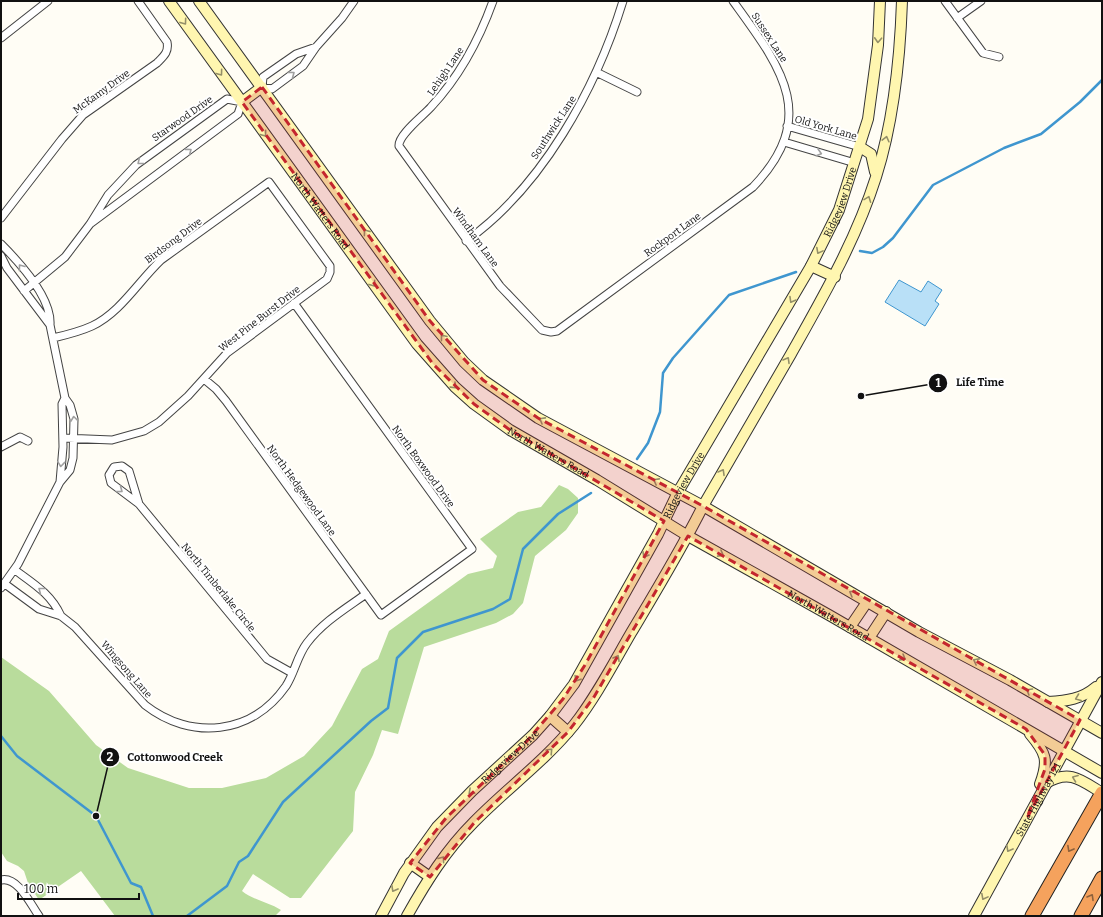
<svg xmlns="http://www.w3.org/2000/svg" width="1103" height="917" font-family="Bitter,serif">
  <rect width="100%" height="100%" fill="#fffdf5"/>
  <!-- forest -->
  <path fill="#b9dc9c" d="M 559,485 L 568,489 L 578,498 L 578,513 L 566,530 L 535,556 L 523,603 L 513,614 L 496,623 L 424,647 L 398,734 L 382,730 L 373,755 L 355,792 L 353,831 L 301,898 L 290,898 L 253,874 L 242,891 C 253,900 268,902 281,910 L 275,916 L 115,916 L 81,871 L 39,900 L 28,883 L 24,871 L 18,866 L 7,861 L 1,852 L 1,657 L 49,691 L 96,745 L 128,768 L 189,788 L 222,788 L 266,778 L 304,756 L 332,726 L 362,669 L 378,659 L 389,631 L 468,574 L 493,568 L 497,556 L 480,539 L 518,512 L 541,507 Z"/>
  <!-- water -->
  <path fill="#b9e0f7" stroke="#3f96cf" d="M 899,280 L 921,292 L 928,281 L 942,290 L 935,301 L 939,304 L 925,326 L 885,302 Z"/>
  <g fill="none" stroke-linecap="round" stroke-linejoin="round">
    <!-- stream -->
    <path stroke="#3f96cf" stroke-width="2.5" d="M 860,251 L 872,253 L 883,247 L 893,238 L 933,185 L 1004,148 L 1041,134 L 1080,102 L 1102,80
      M 637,459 L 648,443 L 660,412 L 663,373 L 673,358 L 729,295 L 796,272
      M 1,736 L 17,756 L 96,816 L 131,883 L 141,887 L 153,916
      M 187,916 L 227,886 L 239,862 L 248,856 L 283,802 L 371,721 L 388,708 L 397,658 L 423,632 L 493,609 L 510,599 L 523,549 L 558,514 L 591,493"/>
    <!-- minor casing -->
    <g stroke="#444" stroke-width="9">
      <path id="minor" d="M 493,1 C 479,40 459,77 431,107 C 423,116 398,135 399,146 L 500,286 L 542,330 L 551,332 L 557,331 L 753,187 C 821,116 780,66 733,1
        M 945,1 L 983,53 L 999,57
        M 957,18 L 981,1
        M 1,38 L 48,1
        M 316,47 L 296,54 L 263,77 L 262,87 L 272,89 L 303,66 L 316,47 L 342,18 L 354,1
        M 596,72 L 637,92
        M 787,126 L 860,147
        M 784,142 L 855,163
        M 1,218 L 62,139 L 83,115 L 157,63 C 164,56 169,52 167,42 L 138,1
        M 466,241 C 542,187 596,89 623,1
        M 1,244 C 20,263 52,298 50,325 L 65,398 L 70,405 L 74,419 L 73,458 L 70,470 L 60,482 L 18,564 L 1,588
        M 1,256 L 7,268 L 50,325
        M 24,291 L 65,257 L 90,224 L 108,195 L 136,165 L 227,99 L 242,102 L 238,114 L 90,224
        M 53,338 C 66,335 79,332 92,326 C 120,313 138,282 161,260 L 269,182 L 330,266 L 330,272 L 327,279 L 227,353 L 188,396 L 159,422 L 144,431 L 112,440 L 63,438
        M 204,379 L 216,389 L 226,401 L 381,615 L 472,549 L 294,303
        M 1,447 L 20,437 L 28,441
        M 60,482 L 63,447 L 62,404 L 65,398
        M 139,504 L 129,471 L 122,466 L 114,467 L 109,475 L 111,483 L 139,504 L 267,659 L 292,673
        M 15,570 C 34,584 51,594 61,616
        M 5,584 L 39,609 L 61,616 L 75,627 L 145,705 C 191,741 252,735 286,686 C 295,672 297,656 307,643 C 323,622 345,609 366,594
        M 1,880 C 18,876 31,905 39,916"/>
    </g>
    <!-- secondary casing -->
    <g stroke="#333" stroke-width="12">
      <g id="secondary">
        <path id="s1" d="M 169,1 L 417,344 L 455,387 L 474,404 L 510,430 L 597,480 L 688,536 L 829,615 L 1102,773"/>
        <path d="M 199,1 L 430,321 L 464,362 L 483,380 L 538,418 L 703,506 L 919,632 L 1010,680 L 1102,733"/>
        <path d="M 242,102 L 262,87"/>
        <path d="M 860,147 L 871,154 L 875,172"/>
        <path d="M 811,266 L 835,277"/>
        <path d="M 850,627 L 867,602"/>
        <path d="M 869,638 L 886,612"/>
        <path d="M 1048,702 C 1067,701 1082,699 1096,687"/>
        <path d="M 550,716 L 568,732"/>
        <path d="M 1030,734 C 1046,753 1049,760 1040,784"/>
        <path d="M 1046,783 C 1070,769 1081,780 1102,793"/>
        <path d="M 410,863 L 430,877"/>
        <path id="s2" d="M 381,916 L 404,873 L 437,827 L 472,791 L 533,735 L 550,716 L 574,684 L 658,534 L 678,492 L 811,266 L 839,210 L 868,119 L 878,45 L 880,1"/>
        <path d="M 407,916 C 426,882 446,850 474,822 C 506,789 544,762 574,725 C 596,697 613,664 631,633 C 656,591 681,550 703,506 C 732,456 761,405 791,354 C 823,297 856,240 876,177 C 894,120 900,61 902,1"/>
        <path id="s3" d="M 974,916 L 1102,682"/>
      </g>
    </g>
    <!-- motorway casing -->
    <g stroke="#222" stroke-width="15">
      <path id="motorway" d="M 1032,916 L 1102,793
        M 1081,916 L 1102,878"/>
    </g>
    <!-- minor -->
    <use href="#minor" stroke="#fff" stroke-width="7"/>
    <!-- secondary -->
    <use href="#secondary" stroke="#fff6b0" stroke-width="10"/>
    <!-- motorway -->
    <use href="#motorway" stroke="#f5a25d" stroke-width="13"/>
  </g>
  <!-- one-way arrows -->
  <defs><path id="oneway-chevron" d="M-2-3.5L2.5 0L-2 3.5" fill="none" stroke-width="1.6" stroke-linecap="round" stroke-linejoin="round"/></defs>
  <g stroke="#948f68">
    <use href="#oneway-chevron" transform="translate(184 22) rotate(54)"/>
    <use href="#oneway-chevron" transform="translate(878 40) rotate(93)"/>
    <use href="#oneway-chevron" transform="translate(220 73) rotate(54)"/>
    <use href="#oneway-chevron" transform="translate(264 134) rotate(54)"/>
    <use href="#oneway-chevron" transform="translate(886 139) rotate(-76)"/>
    <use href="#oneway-chevron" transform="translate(868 199) rotate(-69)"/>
    <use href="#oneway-chevron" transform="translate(366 232) rotate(-126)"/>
    <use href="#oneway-chevron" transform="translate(819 251) rotate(118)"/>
    <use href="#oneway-chevron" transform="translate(373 284) rotate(54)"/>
    <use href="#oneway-chevron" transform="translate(792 300) rotate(120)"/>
    <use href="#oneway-chevron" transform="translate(443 337) rotate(-128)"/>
    <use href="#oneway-chevron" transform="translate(787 360) rotate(-60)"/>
    <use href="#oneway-chevron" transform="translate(454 386) rotate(44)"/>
    <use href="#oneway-chevron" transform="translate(542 420) rotate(-151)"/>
    <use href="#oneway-chevron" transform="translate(722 472) rotate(-60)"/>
    <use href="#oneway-chevron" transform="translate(656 481) rotate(-152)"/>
    <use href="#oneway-chevron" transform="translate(721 554) rotate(29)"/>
    <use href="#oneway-chevron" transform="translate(645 555) rotate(120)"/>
    <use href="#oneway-chevron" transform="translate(852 593) rotate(-150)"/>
    <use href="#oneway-chevron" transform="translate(617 658) rotate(-60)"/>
    <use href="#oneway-chevron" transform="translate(903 658) rotate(30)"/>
    <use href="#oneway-chevron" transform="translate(976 661) rotate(-152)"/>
    <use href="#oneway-chevron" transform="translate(577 679) rotate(122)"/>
    <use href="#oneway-chevron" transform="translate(1029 691) rotate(-149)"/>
    <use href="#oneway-chevron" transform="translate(1078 698) rotate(159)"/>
    <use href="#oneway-chevron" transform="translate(550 751) rotate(-47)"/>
    <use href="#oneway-chevron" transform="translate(1075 778) rotate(-159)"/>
    <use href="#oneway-chevron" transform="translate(471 792) rotate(137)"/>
    <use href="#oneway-chevron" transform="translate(1009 849) rotate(119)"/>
    <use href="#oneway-chevron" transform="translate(442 859) rotate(-53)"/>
    <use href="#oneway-chevron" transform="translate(394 889) rotate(119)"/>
    <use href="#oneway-chevron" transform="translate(984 897) rotate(118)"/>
  </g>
  <g stroke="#a0a0a0">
    <use href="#oneway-chevron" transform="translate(292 74) rotate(-37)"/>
    <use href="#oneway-chevron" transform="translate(189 151) rotate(-37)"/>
    <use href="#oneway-chevron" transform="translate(819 153) rotate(16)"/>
    <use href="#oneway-chevron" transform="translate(140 162) rotate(141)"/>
    <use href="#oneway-chevron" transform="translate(21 267) rotate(-127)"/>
    <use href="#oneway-chevron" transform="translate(74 419) rotate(-97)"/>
    <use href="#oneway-chevron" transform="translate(61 464) rotate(96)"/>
    <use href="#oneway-chevron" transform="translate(120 490) rotate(37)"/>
    <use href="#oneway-chevron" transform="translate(41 590) rotate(-142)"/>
  </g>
  <g stroke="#8e613b">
    <use href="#oneway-chevron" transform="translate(1070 849) rotate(119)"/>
    <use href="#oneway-chevron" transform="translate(1091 897) rotate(-60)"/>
  </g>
  <!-- marked area -->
  <path fill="#c4262e" fill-opacity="0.2" stroke="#c4262e" stroke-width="3" stroke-dasharray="8 5" stroke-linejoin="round" d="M 262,87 L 430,321 L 483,380 L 538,418 L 703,506 L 1080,720 L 1027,818 L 1045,769 L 1045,755 L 1026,729 L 688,536 L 594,697 L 568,732 L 474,823 L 430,877 L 410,863 L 446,818 L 526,742 L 563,699 L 585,665 L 664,521 L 510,430 L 474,404 L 433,364 L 242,102 Z"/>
  <g text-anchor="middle" stroke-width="4" stroke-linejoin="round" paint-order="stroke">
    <!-- street labels -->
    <g font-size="10" fill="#111" stroke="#fff">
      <text transform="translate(770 37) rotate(57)" y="4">Sussex Lane</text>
      <text transform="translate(445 71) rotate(-56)" y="4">Lehigh Lane</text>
      <text transform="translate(101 91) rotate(-36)" y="4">McKamy Drive</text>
      <text transform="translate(182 118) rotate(-35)" y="4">Starwood Drive</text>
      <text transform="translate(553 127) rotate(-57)" y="4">Southwick Lane</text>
      <text transform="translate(826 127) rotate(16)" y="4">Old York Lane</text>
      <text dy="4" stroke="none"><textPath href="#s2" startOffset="855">Ridgeview Drive</textPath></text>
      <text dy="4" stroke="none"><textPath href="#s1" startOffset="259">North Watters Road</textPath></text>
      <text transform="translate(672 234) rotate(-36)" y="4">Rockport Lane</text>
      <text transform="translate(476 237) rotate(54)" y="4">Windham Lane</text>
      <text transform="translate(173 240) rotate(-37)" y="4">Birdsong Drive</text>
      <text transform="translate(259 318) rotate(-38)" y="4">West Pine Burst Drive</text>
      <text dy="4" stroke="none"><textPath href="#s1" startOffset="595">North Watters Road</textPath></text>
      <text transform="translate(424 466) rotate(54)" y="4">North Boxwood Drive</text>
      <text dy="4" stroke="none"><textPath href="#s2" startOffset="531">Ridgeview Drive</textPath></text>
      <text transform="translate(302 490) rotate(54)" y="4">North Hedgewood Lane</text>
      <text transform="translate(219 587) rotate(51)" y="4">North Timberlake Circle</text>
      <text dy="4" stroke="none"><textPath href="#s1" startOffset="919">North Watters Road</textPath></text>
      <text transform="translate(127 669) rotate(49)" y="4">Wingsong Lane</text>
      <text dy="4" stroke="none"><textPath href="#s2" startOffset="207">Ridgeview Drive</textPath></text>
      <text dy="4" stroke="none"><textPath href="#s3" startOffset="133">State Highway 121</textPath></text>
    </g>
  </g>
  <!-- callouts -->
  <path fill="none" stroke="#111" stroke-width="1.5" d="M861 396L938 383M96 816L110 757"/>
  <g fill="#111" stroke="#fff" stroke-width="1.5">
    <circle cx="861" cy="396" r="4"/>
    <circle cx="96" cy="816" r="4"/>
    <circle cx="938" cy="383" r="10"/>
    <circle cx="110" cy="757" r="10"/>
  </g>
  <g font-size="12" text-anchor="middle" font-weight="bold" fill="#fff">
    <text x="938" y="387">1</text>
    <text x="110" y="761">2</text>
  </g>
  <g font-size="11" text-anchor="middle" font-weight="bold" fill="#111" stroke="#fff" stroke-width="4" stroke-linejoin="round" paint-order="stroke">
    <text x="980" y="386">Life Time</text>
    <text x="175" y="761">Cottonwood Creek</text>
  </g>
  <!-- border -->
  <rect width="1103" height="917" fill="none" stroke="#111111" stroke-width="4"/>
  <!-- scale -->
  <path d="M18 893v6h121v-6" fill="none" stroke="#111111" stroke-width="2"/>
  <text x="24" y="893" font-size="12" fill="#111111" stroke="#ffffff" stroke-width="3" paint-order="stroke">100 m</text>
</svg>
